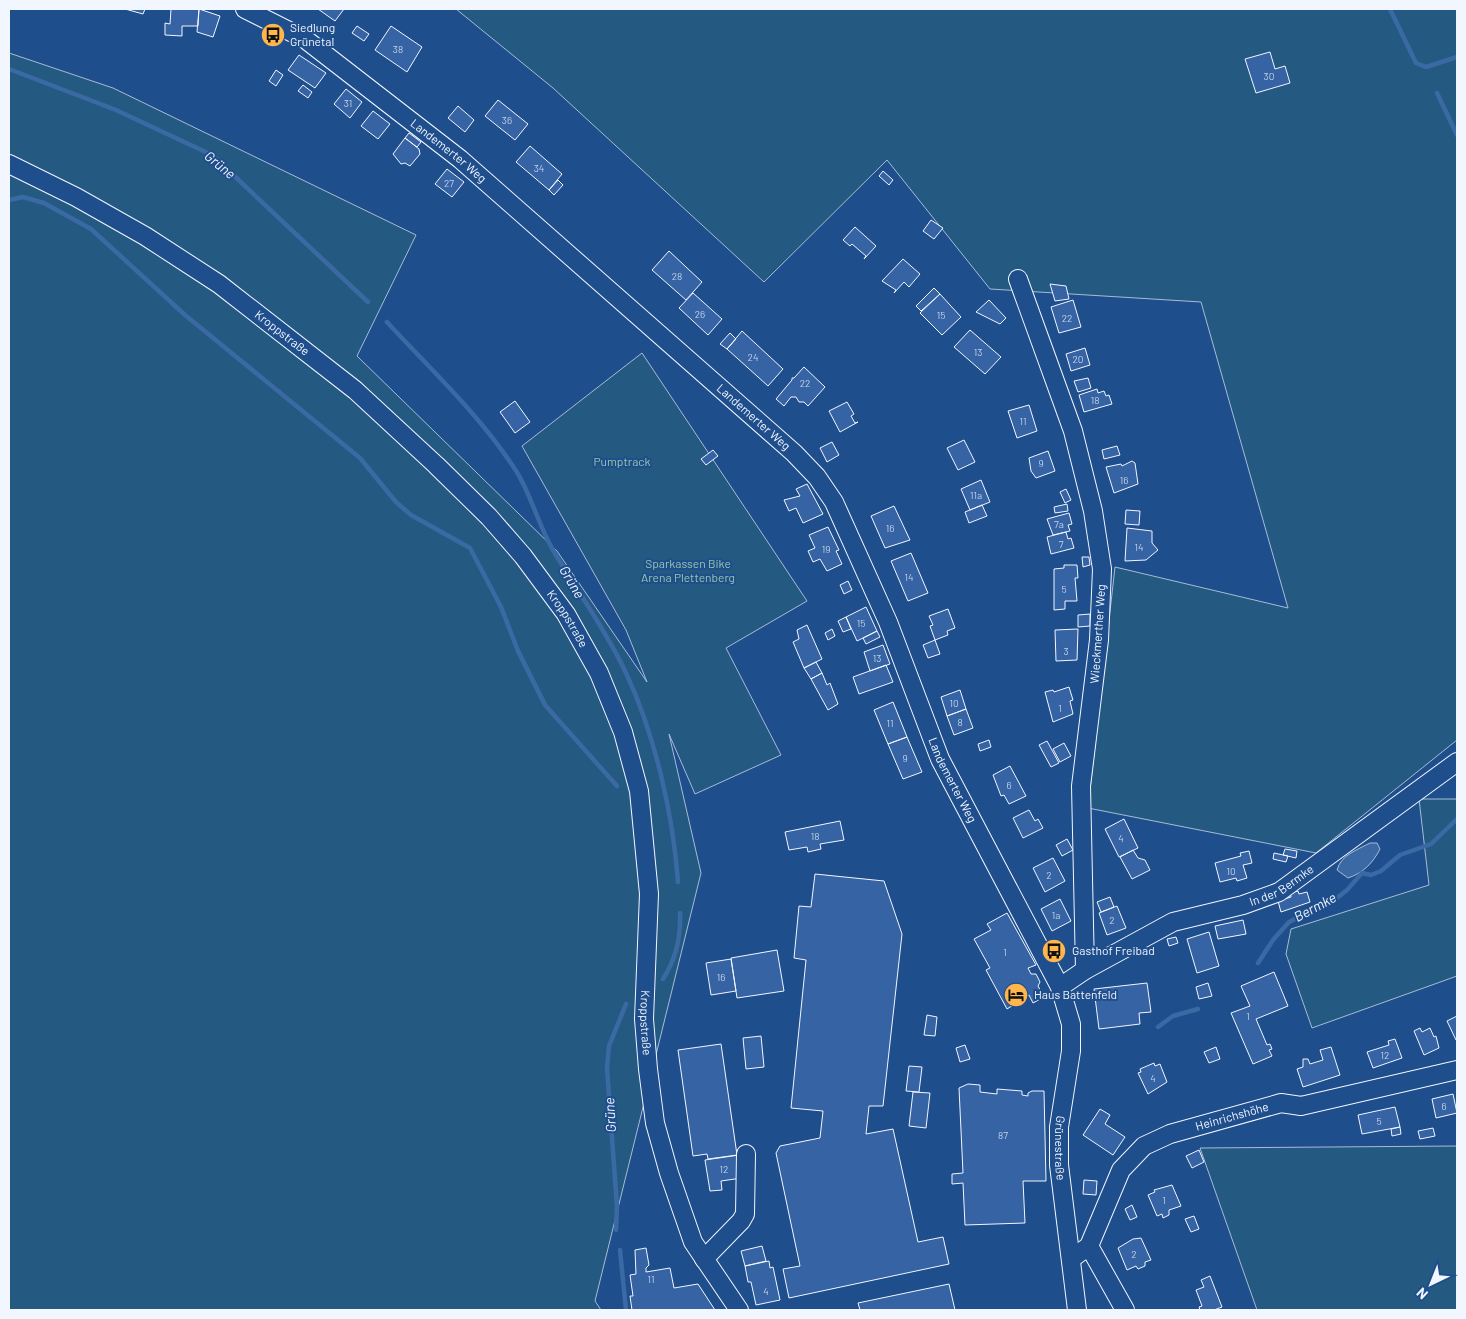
<svg xmlns="http://www.w3.org/2000/svg" width="1466" height="1319" font-family="Barlow,sans-serif">
  <rect width="100%" height="100%" fill="#1f4e8c"/>
  <!-- green -->
  <path fill="#245a82" stroke="#a8bbd7" d="M 456,9 L 1457,9 L 1457,740 L 1316,853 L 1088,808 L 1115,567 L 1288,608 L 1201,302 L 990,289 L 887,160 L 764,282 L 553,88 Z
    M 9,53 L 113,88 L 416,235 L 357,356 L 557,551 L 647,682 L 626,630 L 522,446 L 642,353 L 807,601 L 726,648 L 781,755 L 695,794 L 669,734 L 701,873 L 595,1301 L 601,1310 L 9,1310 Z
    M 1419,799 L 1457,799 L 1457,976 L 1312,1028 L 1286,954 L 1291,929 L 1429,885 Z
    M 1457,1146 L 1457,1310 L 1257,1310 L 1200,1148 Z"/>
  <!-- water -->
  <path fill="#3b69a3" stroke="#a8bbd7" d="M 1370,843 L 1377,843 L 1380,849 C 1373,863 1363,873 1348,878 L 1337,870 C 1341,855 1357,850 1370,843 Z"/>
  <g fill="none" stroke-linecap="round" stroke-linejoin="round">
    <!-- stream -->
    <path stroke="#3b69a3" stroke-width="4.5" d="M 1390,9 L 1416,63 L 1426,67 L 1457,57
      M 9,69 L 116,110 L 212,155 L 368,302
      M 1437,93 L 1457,135
      M 9,200 L 23,197 L 44,203 L 91,229 L 185,315 L 360,458 L 396,502 L 411,515 L 470,548 L 501,607 L 518,651 L 545,705 L 617,786
      M 387,322 C 432,371 483,418 518,474 C 532,498 539,526 553,550 C 577,591 606,630 626,673 C 655,735 673,814 678,882
      M 1258,963 L 1273,940 L 1289,922 L 1337,898 L 1347,890 L 1362,873 L 1371,875 L 1381,871 L 1400,855 L 1431,844 L 1457,819
      M 663,979 C 676,959 681,936 680,913
      M 1158,1027 L 1173,1016 L 1198,1009
      M 616,1230 L 617,1207 L 607,1068 L 609,1046 L 626,1004
      M 620,1250 L 626,1310"/>
  </g>
  <!-- building -->
  <path fill="#3563a3" stroke="#f2f6ff" d="M 125,9 L 145,9 L 143,14 Z
    M 171,9 L 199,9 L 198,26 L 182,26 L 182,36 L 165,35 L 165,23 L 170,24 Z
    M 199,9 L 220,16 L 213,37 L 197,32 Z
    M 318,9 L 344,9 L 335,21 Z
    M 357,26 L 369,34 L 364,41 L 352,33 Z
    M 391,26 L 422,47 L 407,72 L 375,50 Z
    M 1270,52 L 1275,69 L 1285,66 L 1290,83 L 1256,93 L 1245,59 Z
    M 299,55 L 326,73 L 315,88 L 288,70 Z
    M 276,70 L 283,75 L 276,86 L 269,81 Z
    M 303,85 L 312,92 L 308,98 L 298,91 Z
    M 346,89 L 362,102 L 350,118 L 334,104 Z
    M 498,100 L 528,124 L 515,140 L 485,116 Z
    M 458,106 L 474,120 L 465,132 L 448,118 Z
    M 373,111 L 390,124 L 378,139 L 361,126 Z
    M 409,133 L 421,142 L 417,147 L 405,138 Z
    M 405,138 L 419,149 L 420,154 L 410,166 L 405,163 L 401,164 L 393,154 Z
    M 530,146 L 562,174 L 549,190 L 516,162 Z
    M 447,169 L 464,182 L 452,197 L 435,184 Z
    M 883,171 L 893,180 L 889,185 L 879,176 Z
    M 558,180 L 563,185 L 554,195 L 549,190 Z
    M 931,220 L 943,228 L 934,239 L 923,231 Z
    M 855,227 L 876,246 L 864,259 L 866,256 L 852,244 L 850,246 L 843,240 Z
    M 669,251 L 702,282 L 686,300 L 652,270 Z
    M 903,259 L 920,274 L 909,287 L 904,282 L 894,293 L 896,290 L 882,281 Z
    M 1050,284 L 1066,286 L 1069,299 L 1055,301 Z
    M 934,288 L 940,294 L 921,311 L 916,306 Z
    M 693,293 L 722,319 L 708,335 L 679,308 Z
    M 940,294 L 961,317 L 942,335 L 920,313 Z
    M 989,300 L 1006,318 L 1000,324 L 976,312 Z
    M 1073,300 L 1081,327 L 1059,333 L 1051,307 Z
    M 970,330 L 1001,357 L 985,374 L 954,347 Z
    M 742,331 L 783,369 L 768,386 L 727,349 Z
    M 730,333 L 736,339 L 727,349 L 720,344 Z
    M 1085,348 L 1090,365 L 1071,371 L 1066,354 Z
    M 804,367 L 825,387 L 808,406 L 804,402 L 799,402 L 796,397 L 791,397 L 784,406 L 776,399 L 792,380 L 792,378 L 794,378 Z
    M 1088,378 L 1091,388 L 1078,392 L 1074,381 Z
    M 1097,389 L 1098,393 L 1104,391 L 1106,396 L 1109,395 L 1112,404 L 1084,412 L 1079,395 Z
    M 515,401 L 530,422 L 515,433 L 500,412 Z
    M 847,402 L 854,414 L 851,416 L 855,423 L 858,422 L 840,432 L 829,411 Z
    M 1029,405 L 1037,431 L 1017,438 L 1008,411 Z
    M 964,440 L 975,462 L 958,470 L 947,448 Z
    M 832,442 L 839,455 L 827,462 L 820,448 Z
    M 1117,446 L 1120,455 L 1104,459 L 1102,450 Z
    M 713,450 L 718,456 L 706,465 L 701,459 Z
    M 1048,451 L 1055,471 L 1036,478 L 1031,471 L 1029,458 Z
    M 1132,461 L 1135,463 L 1138,484 L 1114,493 L 1106,467 L 1121,464 L 1122,466 Z
    M 981,480 L 990,502 L 970,510 L 961,489 Z
    M 807,484 L 823,514 L 803,523 L 796,508 L 789,511 L 784,500 L 800,496 L 796,489 Z
    M 1066,489 L 1071,500 L 1065,503 L 1060,492 Z
    M 1067,504 L 1068,511 L 1055,513 L 1054,507 Z
    M 982,505 L 987,516 L 969,523 L 965,512 Z
    M 894,506 L 910,540 L 885,548 L 871,516 Z
    M 1126,510 L 1140,511 L 1139,525 L 1125,524 Z
    M 1069,513 L 1072,524 L 1068,525 L 1070,531 L 1053,535 L 1047,519 Z
    M 828,527 L 839,550 L 836,551 L 842,564 L 827,571 L 820,559 L 813,562 L 808,551 L 815,548 L 809,535 Z
    M 1127,528 L 1152,531 L 1152,543 L 1158,550 L 1146,560 L 1125,561 Z
    M 1066,532 L 1068,539 L 1071,538 L 1074,548 L 1051,554 L 1047,537 Z
    M 911,553 L 928,593 L 908,601 L 891,561 Z
    M 1082,557 L 1089,557 L 1090,565 L 1083,567 Z
    M 1064,565 L 1077,565 L 1078,578 L 1075,578 L 1077,601 L 1065,601 L 1065,609 L 1054,610 L 1054,569 L 1064,568 Z
    M 848,581 L 852,590 L 844,594 L 840,585 Z
    M 866,607 L 877,631 L 857,641 L 846,617 Z
    M 948,609 L 955,628 L 947,631 L 948,635 L 935,640 L 930,626 L 933,625 L 929,616 Z
    M 1090,614 L 1090,626 L 1078,627 L 1078,615 Z
    M 846,617 L 851,629 L 843,632 L 838,621 Z
    M 807,625 L 822,659 L 804,668 L 793,642 L 799,639 L 797,630 Z
    M 832,629 L 835,636 L 828,640 L 825,633 Z
    M 1078,629 L 1077,660 L 1056,661 L 1055,630 Z
    M 877,631 L 880,637 L 866,644 L 863,638 Z
    M 935,640 L 940,654 L 928,658 L 923,645 Z
    M 883,645 L 890,664 L 870,671 L 864,652 Z
    M 816,662 L 822,673 L 811,679 L 804,668 Z
    M 886,665 L 893,682 L 859,694 L 853,677 Z
    M 822,673 L 827,685 L 830,683 L 838,704 L 828,710 L 811,679 Z
    M 1069,687 L 1073,700 L 1070,701 L 1073,714 L 1053,722 L 1045,692 L 1053,690 L 1054,692 Z
    M 960,690 L 966,709 L 947,716 L 941,697 Z
    M 893,702 L 907,737 L 888,744 L 874,710 Z
    M 966,709 L 973,728 L 954,735 L 947,716 Z
    M 907,737 L 922,772 L 903,779 L 888,744 Z
    M 989,740 L 991,747 L 980,751 L 978,744 Z
    M 1047,741 L 1059,763 L 1051,767 L 1039,745 Z
    M 1064,743 L 1071,756 L 1060,762 L 1053,749 Z
    M 1010,766 L 1026,796 L 1009,804 L 1004,795 L 1001,796 L 993,775 Z
    M 1029,810 L 1035,821 L 1038,819 L 1043,828 L 1023,838 L 1013,818 Z
    M 1124,819 L 1138,848 L 1119,857 L 1105,829 Z
    M 840,821 L 844,840 L 820,844 L 821,849 L 808,852 L 807,847 L 789,850 L 785,832 Z
    M 1067,839 L 1073,850 L 1062,856 L 1056,845 Z
    M 1285,849 L 1297,851 L 1296,858 L 1283,855 Z
    M 1133,850 L 1138,858 L 1145,860 L 1150,870 L 1132,879 L 1120,857 Z
    M 1249,851 L 1252,863 L 1243,865 L 1247,878 L 1237,881 L 1236,878 L 1220,882 L 1215,863 L 1241,856 L 1240,853 Z
    M 1274,853 L 1288,856 L 1286,862 L 1273,859 Z
    M 1053,858 L 1065,881 L 1045,892 L 1033,868 Z
    M 815,874 L 884,881 L 902,934 L 883,1106 L 869,1106 L 866,1134 L 893,1129 L 918,1242 L 943,1237 L 949,1264 L 789,1298 L 783,1269 L 800,1266 L 776,1153 L 780,1146 L 820,1138 L 823,1111 L 791,1108 L 806,960 L 794,958 L 799,906 L 811,907 Z
    M 1298,891 L 1299,894 L 1307,892 L 1310,902 L 1281,912 L 1278,901 L 1291,897 L 1290,893 Z
    M 1110,897 L 1114,907 L 1101,912 L 1097,902 Z
    M 1060,899 L 1071,921 L 1052,931 L 1041,909 Z
    M 1117,906 L 1126,928 L 1107,935 L 1099,913 Z
    M 1007,913 L 1036,965 L 1028,968 L 1031,974 L 1036,974 L 1040,982 L 1038,986 L 1044,997 L 1033,1003 L 1029,995 L 1007,1009 L 986,970 L 990,968 L 974,939 L 991,930 L 987,924 Z
    M 1243,920 L 1246,934 L 1218,939 L 1215,926 Z
    M 1209,932 L 1219,966 L 1197,973 L 1187,939 Z
    M 1176,937 L 1178,943 L 1169,946 L 1167,939 Z
    M 777,950 L 784,991 L 737,998 L 731,958 Z
    M 731,959 L 736,991 L 711,995 L 706,963 Z
    M 1274,972 L 1288,1006 L 1256,1019 L 1267,1045 L 1270,1044 L 1272,1049 L 1269,1050 L 1272,1056 L 1253,1064 L 1231,1013 L 1250,1006 L 1241,986 Z
    M 1147,983 L 1151,1012 L 1139,1013 L 1140,1024 L 1099,1029 L 1094,989 Z
    M 1208,983 L 1212,996 L 1199,999 L 1196,987 Z
    M 927,1015 L 937,1017 L 935,1036 L 924,1035 Z
    M 1457,1016 L 1457,1040 L 1456,1040 L 1447,1021 Z
    M 1420,1028 L 1422,1032 L 1430,1028 L 1434,1037 L 1436,1036 L 1439,1048 L 1424,1055 L 1414,1031 Z
    M 761,1036 L 764,1067 L 746,1069 L 743,1038 Z
    M 1395,1039 L 1402,1058 L 1373,1068 L 1367,1052 L 1389,1045 L 1388,1041 Z
    M 721,1044 L 737,1155 L 708,1159 L 707,1154 L 693,1156 L 678,1050 Z
    M 965,1045 L 970,1059 L 960,1062 L 956,1048 Z
    M 1216,1047 L 1220,1059 L 1209,1063 L 1204,1052 Z
    M 1331,1047 L 1340,1075 L 1303,1087 L 1297,1069 L 1303,1067 L 1303,1059 L 1308,1059 L 1310,1064 L 1323,1060 L 1320,1050 Z
    M 1154,1063 L 1155,1066 L 1160,1064 L 1167,1082 L 1148,1094 L 1138,1073 L 1141,1072 L 1140,1069 Z
    M 909,1066 L 922,1067 L 919,1092 L 906,1091 Z
    M 968,1084 L 980,1085 L 980,1092 L 997,1094 L 997,1089 L 1022,1091 L 1022,1095 L 1028,1096 L 1028,1093 L 1032,1091 L 1044,1091 L 1046,1181 L 1023,1181 L 1025,1223 L 965,1225 L 963,1183 L 952,1184 L 952,1174 L 963,1173 L 959,1088 Z
    M 913,1092 L 930,1093 L 926,1128 L 909,1126 Z
    M 1453,1094 L 1457,1113 L 1436,1118 L 1432,1099 Z
    M 1395,1107 L 1400,1127 L 1362,1134 L 1358,1115 Z
    M 1100,1109 L 1110,1115 L 1105,1124 L 1125,1137 L 1113,1155 L 1083,1135 Z
    M 1400,1127 L 1401,1134 L 1392,1136 L 1391,1129 Z
    M 1433,1128 L 1435,1136 L 1420,1139 L 1418,1131 Z
    M 1199,1150 L 1204,1162 L 1192,1168 L 1186,1156 Z
    M 739,1155 L 742,1178 L 721,1181 L 722,1190 L 710,1191 L 705,1160 Z
    M 1084,1180 L 1097,1181 L 1096,1195 L 1083,1194 Z
    M 1172,1185 L 1181,1206 L 1169,1210 L 1169,1215 L 1163,1218 L 1162,1214 L 1157,1216 L 1148,1195 L 1155,1192 L 1154,1190 Z
    M 1132,1205 L 1137,1217 L 1130,1220 L 1125,1209 Z
    M 1194,1216 L 1199,1229 L 1191,1232 L 1185,1219 Z
    M 1141,1238 L 1151,1260 L 1145,1262 L 1145,1266 L 1138,1269 L 1136,1266 L 1127,1270 L 1118,1248 L 1133,1239 Z
    M 762,1246 L 766,1261 L 745,1266 L 741,1251 Z
    M 646,1248 L 649,1265 L 646,1268 L 646,1272 L 670,1268 L 674,1288 L 698,1284 L 715,1310 L 632,1310 L 630,1296 L 633,1296 L 630,1275 L 636,1274 L 635,1250 Z
    M 769,1261 L 770,1268 L 773,1267 L 780,1300 L 756,1305 L 751,1282 L 748,1282 L 745,1266 Z
    M 1210,1276 L 1222,1307 L 1214,1310 L 1200,1310 L 1199,1307 L 1202,1306 L 1196,1290 L 1204,1287 L 1201,1280 Z
    M 949,1284 L 955,1310 L 860,1310 L 858,1303 Z"/>
  <g fill="none" stroke-linecap="round" stroke-linejoin="round">
    <!-- minor casing -->
    <g stroke="#f2f6ff" stroke-width="20">
      <g id="minor">
        <path id="s1" d="M 245,9 L 305,39 L 460,159 L 794,453 L 817,477 L 834,502 L 888,622 L 940,759 L 1060,987 L 1071,1024 L 1071,1051 L 1059,1127 L 1059,1165 L 1077,1310"/>
        <path id="s2" d="M 9,164 L 76,197 L 145,236 L 219,284 L 355,390 L 436,465 L 489,517 L 523,556 L 566,614 L 599,673 L 623,732 L 639,791 L 649,894 L 644,1019 L 648,1069 L 655,1123 L 669,1173 L 693,1242 L 739,1310"/>
        <path d="M 1018,279 L 1073,431 L 1093,511 L 1102,569 L 1099,640 L 1081,786 L 1085,970"/>
        <path id="s3" d="M 1060,987 L 1085,970 L 1173,922 L 1243,905 L 1279,892 L 1457,762"/>
        <path d="M 1089,1246 L 1125,1310"/>
        <path d="M 704,1259 L 741,1221 L 745,1214 L 746,1154"/>
        <path id="s4" d="M 1071,1259 L 1089,1246 L 1121,1170 L 1144,1146 L 1170,1134 L 1281,1103 L 1301,1106 L 1457,1070"/>
      </g>
    </g>
    <!-- minor -->
    <use href="#minor" stroke="#1f4e8c" stroke-width="18"/>
  </g>
  <!-- icons -->
  <defs>
    <g id="bus-disc" transform="scale(1.25)"><circle r="9.5" fill="#ffb74d" stroke="#1f4e8c"/><path d="M-5-6H5V4H4V6H2V4H-2V6H-4V4H-5ZM-3.5-4V0h7V-4ZM-3.5 1.2v1.5H-2V1.2ZM2 1.2v1.5H3.5V1.2Z" fill="#111"/></g>
    <g id="hotel-disc" transform="scale(1.25)"><circle r="9.5" fill="#ffb74d" stroke="#1f4e8c"/><path d="M-6-4.5h1.5V1H6V5H4.5V3h-9V5H-6ZM-4 0a1.8 1.8 0 1 1 3.6 0ZM.5 0V-2.5h3Q6-2.5 6 0Z" fill="#111"/></g>
  </defs>
  <g fill-rule="evenodd">
    <use href="#bus-disc" x="273" y="35"/>
    <use href="#bus-disc" x="1054" y="951"/>
    <use href="#hotel-disc" x="1016" y="995"/>
  </g>
  <g text-anchor="middle" stroke-width="4" stroke-linejoin="round" paint-order="stroke">
    <!-- number labels -->
    <g font-size="10" fill="#c3d1e8">
      <text x="398" y="53">38</text>
      <text x="1269" y="80">30</text>
      <text x="348" y="107">31</text>
      <text x="507" y="124">36</text>
      <text x="539" y="172">34</text>
      <text x="449" y="187">27</text>
      <text x="677" y="280">28</text>
      <text x="700" y="318">26</text>
      <text x="941" y="319">15</text>
      <text x="1067" y="322">22</text>
      <text x="978" y="356">13</text>
      <text x="753" y="361">24</text>
      <text x="1078" y="363">20</text>
      <text x="805" y="387">22</text>
      <text x="1095" y="404">18</text>
      <text x="1023" y="425">11</text>
      <text x="1041" y="467">9</text>
      <text x="1124" y="484">16</text>
      <text x="976" y="499">11a</text>
      <text x="1059" y="528">7a</text>
      <text x="890" y="532">16</text>
      <text x="1061" y="548">7</text>
      <text x="1139" y="551">14</text>
      <text x="826" y="553">19</text>
      <text x="909" y="581">14</text>
      <text x="1064" y="593">5</text>
      <text x="861" y="627">15</text>
      <text x="1066" y="655">3</text>
      <text x="877" y="662">13</text>
      <text x="954" y="707">10</text>
      <text x="1060" y="712">1</text>
      <text x="960" y="726">8</text>
      <text x="890" y="727">11</text>
      <text x="905" y="762">9</text>
      <text x="1009" y="789">6</text>
      <text x="815" y="840">18</text>
      <text x="1121" y="842">4</text>
      <text x="1231" y="875">10</text>
      <text x="1049" y="879">2</text>
      <text x="1056" y="919">1a</text>
      <text x="1112" y="924">2</text>
      <text x="1005" y="956">1</text>
      <text x="721" y="981">16</text>
      <text x="1248" y="1020">1</text>
      <text x="1385" y="1059">12</text>
      <text x="1153" y="1082">4</text>
      <text x="1444" y="1110">6</text>
      <text x="1379" y="1125">5</text>
      <text x="1003" y="1139">87</text>
      <text x="724" y="1173">12</text>
      <text x="1164" y="1204">1</text>
      <text x="1134" y="1258">2</text>
      <text x="651" y="1283">11</text>
      <text x="766" y="1295">4</text>
    </g>
    <!-- poi labels -->
    <g font-size="12" fill="#f2f6ff" stroke="#1f4e8c" text-anchor="start">
      <text x="290" y="32">Siedlung<tspan x="290" dy="14">Grünetal</tspan></text>
      <text x="1072" y="955">Gasthof Freibad</text>
      <text x="1034" y="999">Haus Battenfeld</text>
    </g>
    <!-- street labels -->
    <g font-size="12" fill="#f2f6ff" stroke="#1f4e8c">
      <text dy="4" stroke="none"><textPath href="#s1" startOffset="249">Landemerter Weg</textPath></text>
      <text dy="4" stroke="none"><textPath href="#s2" startOffset="322">Kroppstraße</textPath></text>
      <text dy="4" stroke="none"><textPath href="#s1" startOffset="654">Landemerter Weg</textPath></text>
      <text dy="4" stroke="none"><textPath href="#s2" startOffset="728">Kroppstraße</textPath></text>
      <text transform="translate(1098 634) rotate(-86)" y="4">Wieckmerther Weg</text>
      <text dy="4" stroke="none"><textPath href="#s1" startOffset="1074">Landemerter Weg</textPath></text>
      <text dy="4" stroke="none"><textPath href="#s3" startOffset="246">In der Bermke</textPath></text>
      <text dy="4" stroke="none"><textPath href="#s2" startOffset="1148">Kroppstraße</textPath></text>
      <text dy="4" stroke="none"><textPath href="#s4" startOffset="231">Heinrichshöhe</textPath></text>
      <text dy="4" stroke="none"><textPath href="#s1" startOffset="1471">Grünestraße</textPath></text>
    </g>
    <!-- park labels -->
    <g font-size="12" fill="#97c8a6" stroke="#1f4e8c">
      <text x="622" y="466">Pumptrack</text>
      <text x="688" y="568">Sparkassen Bike<tspan x="688" dy="14">Arena Plettenberg</tspan></text>
    </g>
    <!-- water labels -->
    <g font-size="14" font-style="italic" fill="#f2f6ff" stroke="#1f4e8c">
      <text transform="translate(220 165) rotate(39)" y="5">Grüne</text>
      <text transform="translate(572 582) rotate(59)" y="5">Grüne</text>
      <text transform="translate(1315 907) rotate(-28)" y="5">Bermke</text>
      <text transform="translate(610 1115) rotate(-93)" y="5">Grüne</text>
    </g>
  </g>
  <!-- border -->
  <rect width="1466" height="1319" fill="none" stroke="#f2f6ff" stroke-width="20"/>
  <!-- north arrow -->
  <g transform="translate(1431 1284) rotate(223)" stroke="#1f4e8c" stroke-width="4" paint-order="stroke">
  <path d="M0-4L9 19L0 12L-9 19Z" fill="#f2f6ff"/>
  <text y="-8" font-size="14" font-weight="bold" text-anchor="middle" fill="#f2f6ff">N</text>
  </g>
</svg>
